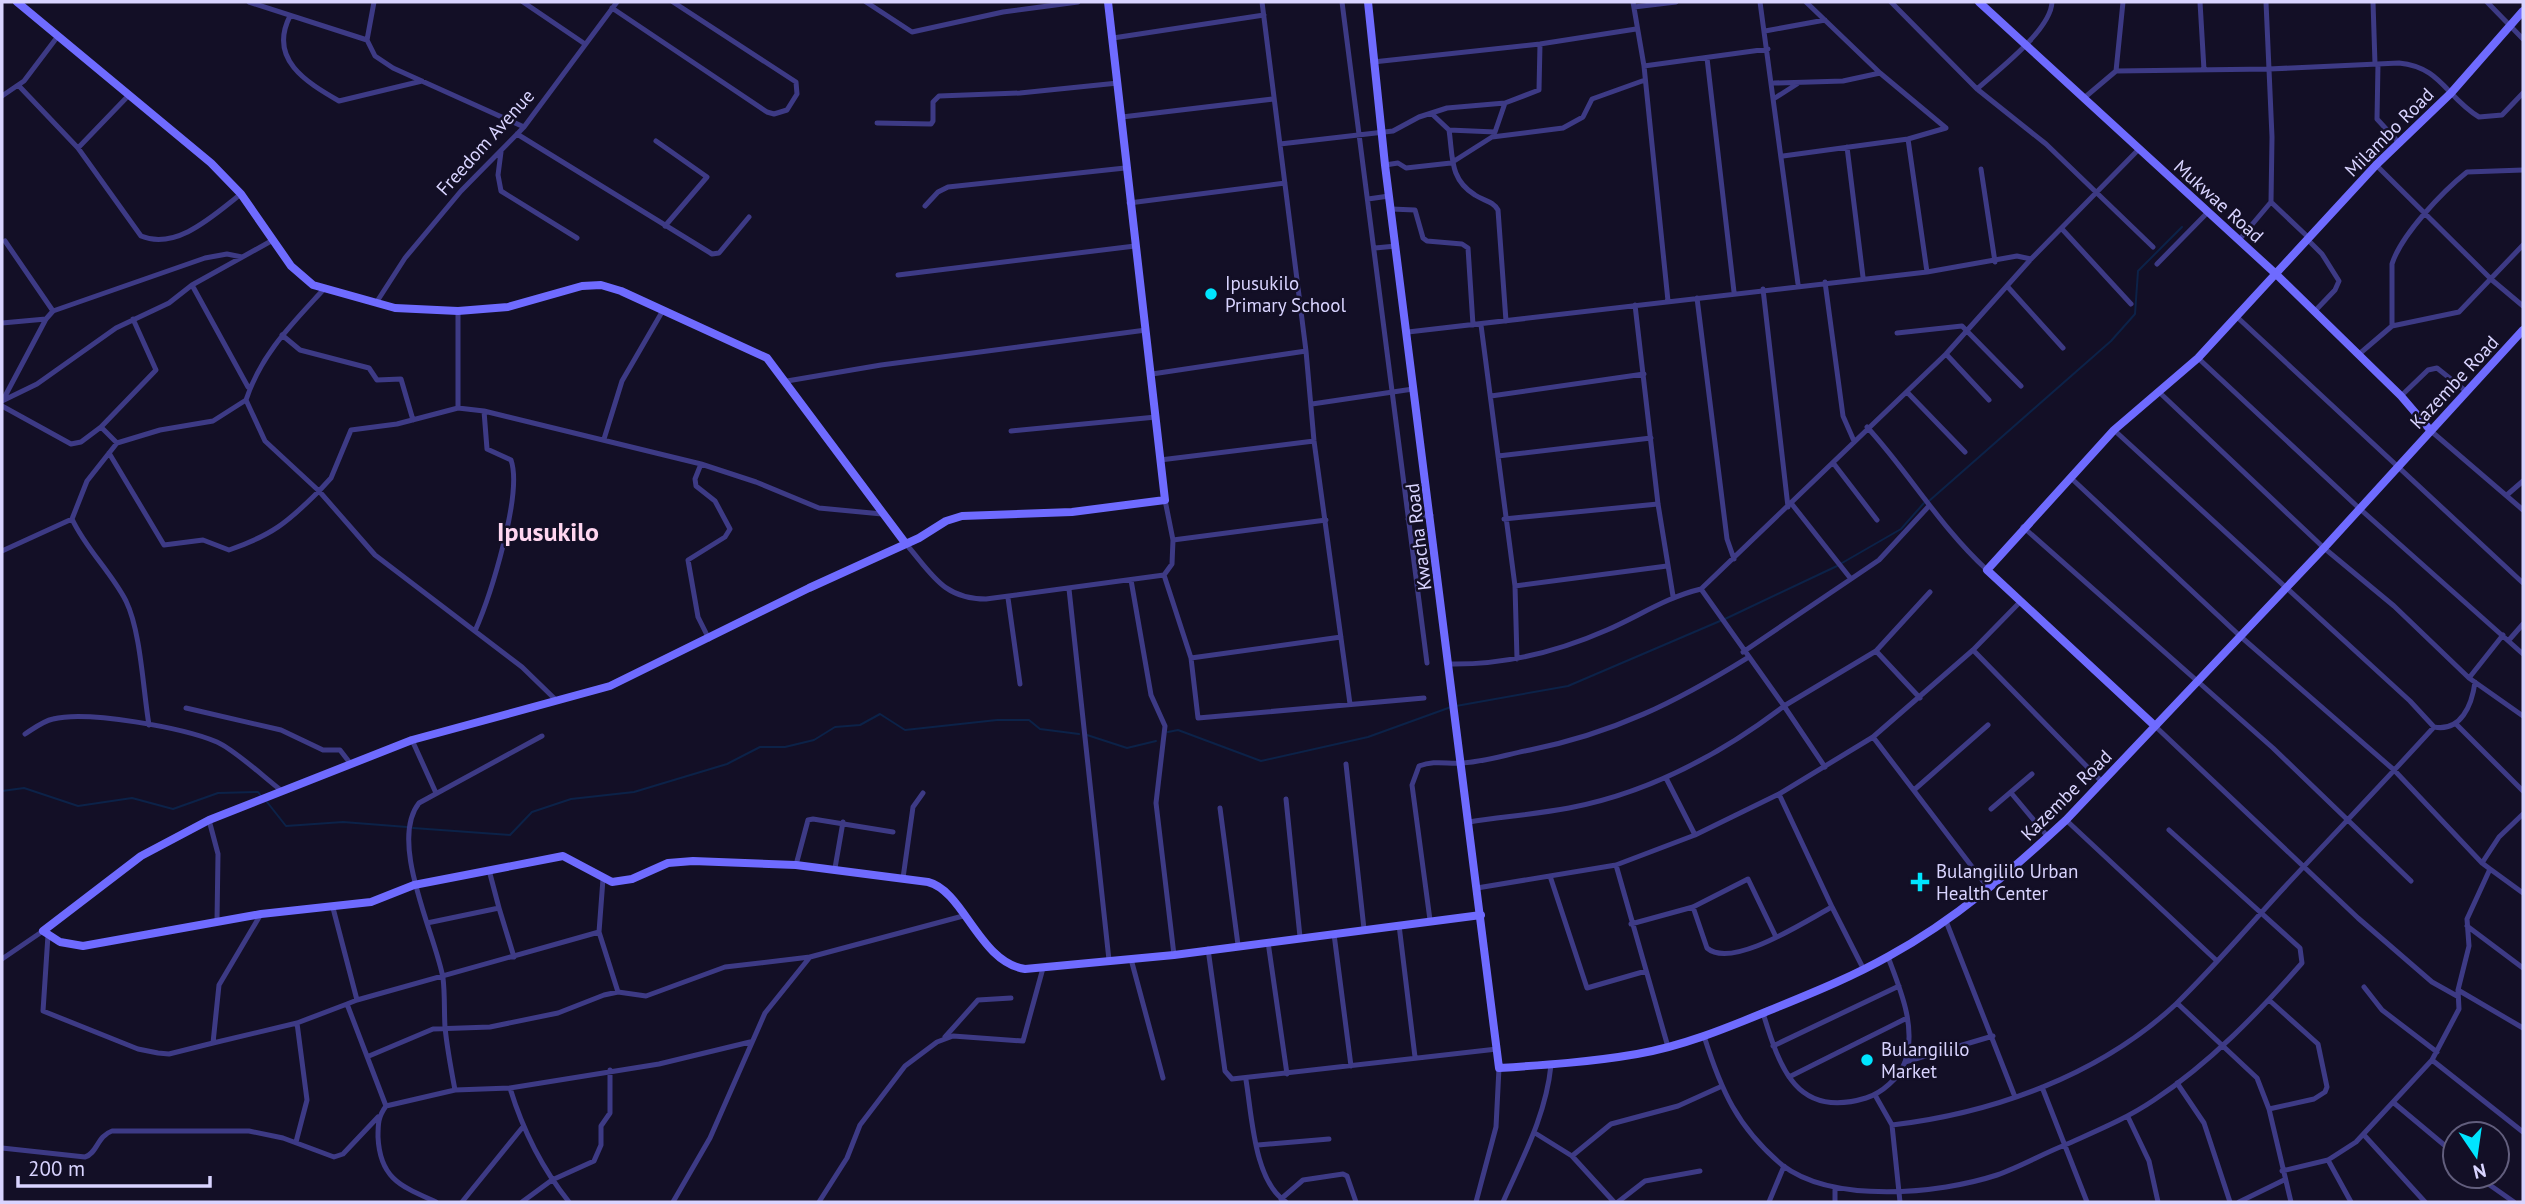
<svg xmlns="http://www.w3.org/2000/svg" width="2525" height="1204" font-family="'PT Sans',sans-serif">
  <rect width="100%" height="100%" fill="#130f26"/>
  <g fill="none" stroke-linecap="round" stroke-linejoin="round">
    <!-- stream -->
    <path stroke="#0c2248" stroke-width="2" d="M 1929,501 L 2111,341 L 2135,314 L 2138,271 L 2182,227
      M 1842,563 L 1901,529 L 1924,503
      M 1725,619 L 1837,566
      M 1456,706 L 1568,686 L 1720,621
      M 1168,732 L 1178,730 L 1261,761 L 1368,737 L 1451,707
      M 1087,735 L 1127,748 L 1156,741
      M 2,791 L 24,788 L 78,806 L 132,798 L 173,809 L 218,793 L 258,792 L 261,796
      M 267,802 L 286,826 L 343,822 L 407,827
      M 413,828 L 510,835 L 532,812 L 571,799 L 634,792 L 727,764 L 760,747 L 785,747 L 814,740 L 835,727 L 860,725 L 880,714 L 905,730 L 997,720 L 1029,720 L 1040,729 L 1079,734"/>
    <!-- street -->
    <path stroke="#3d3a85" stroke-width="5" d="M 249,2 L 367,40 L 375,56 L 393,68 L 524,127
      M 523,2 L 585,44
      M 866,2 L 912,32 L 1003,12 L 1078,2
      M 1262,2 L 1306,351 L 1314,441 L 1350,704
      M 1342,2 L 1427,663
      M 1633,2 L 1644,66 L 1668,301
      M 1760,2 L 1798,284
      M 1891,2 L 1977,89 L 2046,144 L 2153,247
      M 2200,2 L 2204,70
      M 2373,2 L 2375,64
      M 2487,2 L 2523,39
      M 1634,7 L 1676,2
      M 612,8 L 767,112 L 774,114 L 787,110 L 797,94 L 796,82 L 673,2
      M 290,16 C 268,59 306,82 339,101 L 422,81
      M 1765,31 L 1825,20
      M 1113,38 L 1264,15
      M 367,40 L 374,2
      M 1707,58 L 1734,292
      M 1373,62 L 1540,44 L 1636,29
      M 2378,64 L 2377,119 L 2400,144
      M 1644,66 L 1768,49
      M 2116,71 L 2123,2
      M 1774,83 L 1843,81 L 1880,73
      M 19,86 L 78,148 L 141,236 C 177,251 215,214 241,194
      M 1977,89 C 1998,70 2051,30 2052,2
      M 2,96 L 24,81 L 58,36
      M 1775,98 L 1797,84
      M 2084,98 L 2116,71 L 2269,69 L 2399,63 C 2441,67 2446,97 2479,117 L 2502,115 L 2523,93
      M 1432,114 L 1449,130 C 1453,156 1449,179 1475,195 C 1484,201 1493,201 1498,210 L 1506,321
      M 1122,117 L 1273,99
      M 877,123 L 931,124 L 933,121 L 933,102 L 939,96 L 1020,93 L 1118,83
      M 1449,130 L 1495,132 L 1505,103 L 1539,90 L 1540,44
      M 517,134 L 712,254 L 719,253 L 749,217
      M 1908,139 L 1927,272
      M 656,141 L 707,177 L 665,226
      M 1280,144 L 1393,131 L 1419,117 L 1447,108 L 1505,103
      M 1847,147 L 1863,277
      M 78,148 L 129,95
      M 501,152 L 498,175 L 501,191 L 577,238
      M 1783,156 L 1908,139 L 1946,128 L 1880,73 L 1806,2
      M 1385,165 L 1398,163 L 1406,168 L 1451,163 L 1492,137 L 1563,128 L 1583,117 L 1592,99 L 1645,80
      M 2376,165 L 2492,280 L 2523,306
      M 1981,169 L 1995,262
      M 1368,199 L 1389,196
      M 2271,202 L 2309,238
      M 1129,203 L 1285,183
      M 925,206 L 938,192 L 948,187 L 1125,168
      M 1391,209 L 1415,210 L 1423,238 L 1427,241 L 1462,244 L 1468,248 L 1473,325
      M 2062,229 L 2131,304
      M 2239,240 L 2271,202 L 2272,137 L 2266,2
      M 2308,240 L 2322,254 L 2339,281 L 2335,290 L 2314,312
      M 5,241 L 53,311
      M 1375,248 L 1396,246
      M 2157,264 L 2208,212
      M 898,275 L 1135,246
      M 1825,282 L 1843,416 L 1854,441
      M 192,285 L 248,387
      M 2007,286 L 2063,348
      M 1763,289 L 1788,507
      M 1697,298 L 1727,539 L 1734,559
      M 376,303 L 405,258 L 461,191 L 524,127 L 617,2
      M 1635,305 L 1658,504 L 1673,596
      M 458,311 L 458,408
      M 2237,317 L 2523,583
      M 2,323 L 46,319
      M 1481,325 L 1515,586 L 1517,659
      M 2392,326 L 2392,264 C 2401,235 2443,191 2467,172 L 2523,170
      M 1408,332 L 1927,272 L 2017,256 L 2031,259
      M 1897,333 L 1962,326 L 2021,386
      M 282,335 L 300,350 L 369,368 L 377,380 L 401,379 L 413,420
      M 1946,354 L 1989,400
      M 2358,355 L 2392,326 L 2459,312 L 2523,245
      M 2198,358 L 2360,509 L 2523,654
      M 1152,374 L 1306,351
      M 787,381 L 881,365 L 1146,330
      M 1907,392 L 1965,452
      M 2159,392 L 2324,548 L 2394,606 L 2469,678 L 2523,716
      M 1491,396 L 1644,374
      M 2401,396 L 2428,370 L 2437,368 L 2467,392
      M 3,400 L 46,319 L 53,311 L 205,258 L 227,254 L 242,257
      M 246,400 L 265,441 L 319,491 L 331,478 L 351,430 L 397,424 L 458,408 L 484,411 L 701,464 L 756,482 L 819,508 L 882,514
      M 2,401 L 37,384 L 116,328 L 169,303 L 192,285 L 273,240
      M 1312,404 L 1413,389
      M 2,406 L 71,444 L 81,442 L 101,427 L 156,370 L 133,319
      M 101,427 L 117,443
      M 1867,427 C 1910,474 1940,527 1987,570
      M 2114,430 L 2410,701 L 2434,727
      M 1011,431 L 1156,417
      M 2431,431 L 2523,510
      M 604,439 L 622,381 L 662,312
      M 109,453 L 164,545 L 203,540 L 229,550 C 272,535 287,523 319,491 L 375,555 L 522,667 L 557,701
      M 1498,456 L 1651,438
      M 1160,460 L 1314,441
      M 701,464 L 695,479 L 696,486 L 715,501 L 730,529 L 725,537 L 688,560 L 698,617 L 709,639
      M 1834,464 L 1877,520
      M 2071,478 L 2240,636 L 2394,770 L 2482,863
      M 2508,494 L 2523,481
      M 1165,500 L 1173,540 L 1326,520
      M 1408,519 L 1431,515
      M 1504,519 L 1658,504
      M 2023,527 L 2273,748 L 2411,881
      M 906,544 C 932,574 943,599 986,599 L 1164,575 L 1172,564 L 1173,540
      M 2,551 L 72,519
      M 1164,575 L 1191,658
      M 1851,579 L 1879,560 L 1928,507
      M 1131,580 L 1151,695 L 1165,726 L 1156,803 L 1174,955
      M 1515,586 L 1667,566
      M 1069,589 L 1109,960
      M 1701,589 L 1784,706 L 1876,651 L 1930,592
      M 1008,598 L 1020,684
      M 475,631 C 490,597 523,494 511,460 L 487,449 L 484,411
      M 1341,637 L 1191,658 L 1198,718 L 1424,698
      M 2509,640 L 2523,624
      M 1973,650 L 2101,781
      M 1876,651 L 1920,698
      M 1743,652 L 1851,579 L 1791,503
      M 1449,664 C 1504,665 1557,652 1607,630 C 1639,616 1667,597 1701,589 L 1946,354 L 2031,259 L 2139,149
      M 2469,678 L 2503,635
      M 186,708 L 281,730 L 323,750 L 340,750 L 350,763
      M 2456,724 L 2523,791
      M 149,725 C 143,690 141,632 126,601 C 111,572 86,549 72,519 L 87,481 L 117,443 L 160,430 L 213,421 L 246,400 C 261,354 292,324 324,289
      M 2155,726 L 2358,918 L 2432,982 L 2457,996
      M 25,734 C 33,729 43,721 53,719 C 87,710 184,728 217,742 C 235,750 265,778 282,791
      M 1873,737 L 1989,889
      M 412,740 L 436,793
      M 1346,764 L 1364,929
      M 1666,778 L 1695,835
      M 1914,790 L 1988,725
      M 2012,794 L 2048,837
      M 1286,799 L 1300,937
      M 1220,808 L 1238,945
      M 1991,809 L 2032,774
      M 209,820 L 218,854 L 217,921
      M 2066,820 L 2217,961
      M 1469,822 C 1502,817 1536,814 1569,808 C 1648,793 1721,754 1784,706 L 1825,767
      M 796,865 L 808,820 L 813,819 L 893,832
      M 1616,865 L 1668,1047
      M 835,868 L 843,822
      M 2490,869 L 2523,893
      M 489,870 L 499,908
      M 1550,876 L 1587,988 L 1646,971
      M 903,878 L 913,807 L 923,793
      M 1477,888 L 1616,865 L 1695,835 L 1779,794 L 1873,737 L 1973,650 L 2020,602
      M 1693,907 L 1707,948 C 1732,970 1807,920 1832,907 L 1779,794
      M 1832,907 L 1863,968
      M 333,908 L 357,1000 L 347,1004 L 386,1106 C 378,1117 378,1124 378,1137 C 380,1179 401,1186 436,1202
      M 1430,920 L 1412,785 L 1419,766 C 1435,760 1446,764 1462,763 C 1484,762 1508,754 1530,750 C 1614,733 1676,702 1747,658
      M 1946,921 L 2015,1097
      M 427,923 L 499,908 L 514,957
      M 1631,924 L 1693,907 L 1748,879 L 1776,937
      M 1399,925 L 1415,1057
      M 2467,926 L 2523,968
      M 599,932 L 618,992
      M 1334,934 L 1351,1066
      M 48,935 L 43,1011 L 138,1049 L 158,1053 L 169,1054 L 213,1043 L 219,985 L 261,914
      M 1268,942 L 1287,1074
      M 1208,949 L 1225,1071 L 1232,1079 L 1497,1049
      M 2,959 L 43,931
      M 1131,959 L 1163,1078
      M 2364,987 L 2382,1010 L 2437,1052
      M 2458,990 L 2523,1028
      M 357,1000 L 599,932 L 603,879
      M 2177,1003 L 2257,1078 L 2269,1109 L 2291,1202
      M 1763,1013 C 1780,1069 1797,1119 1866,1098 C 1882,1093 1899,1078 1905,1062 C 1917,1027 1900,989 1888,957
      M 1704,1036 C 1721,1090 1737,1127 1782,1165 C 1833,1204 1939,1194 1997,1175 C 2020,1167 2042,1154 2065,1145 C 2096,1131 2126,1119 2154,1100 C 2210,1063 2258,1013 2302,963 L 2300,948 L 2169,830
      M 945,1037 L 978,1000 L 1011,998
      M 213,1043 L 297,1023 L 347,1004
      M 1773,1046 L 1899,986
      M 369,1056 L 433,1029 L 490,1027 L 558,1013 L 604,995 L 618,992 L 646,996 L 725,967 L 810,957
      M 2432,1060 L 2523,1132
      M 1905,1062 L 1993,1036
      M 1789,1077 L 1907,1018
      M 1246,1080 C 1252,1116 1254,1181 1286,1202
      M 2177,1083 L 2204,1123 L 2230,1202
      M 2042,1087 L 2087,1202
      M 510,1088 C 523,1131 541,1167 569,1202
      M 455,1090 C 451,1069 447,1048 445,1027 C 444,1011 445,994 443,978 C 436,936 388,842 419,803 L 542,736
      M 1875,1095 L 1892,1125 L 1900,1202
      M 2394,1103 L 2455,1154
      M 386,1106 L 455,1090 L 510,1088 L 659,1064 L 750,1042
      M 2269,1109 L 2314,1099 L 2325,1092 L 2327,1087 L 2318,1044 L 2269,1000
      M 2128,1117 L 2149,1161 L 2158,1202
      M 1892,1125 C 1994,1113 2100,1075 2176,1004 C 2213,968 2247,928 2281,891 C 2332,836 2383,783 2434,727 C 2461,732 2472,705 2475,682
      M 1535,1133 L 1572,1156 L 1611,1124 L 1678,1106 L 1720,1087
      M 2364,1135 L 2425,1202
      M 296,1142 L 307,1100 L 297,1023
      M 1258,1145 L 1329,1139
      M 2,1148 L 85,1157 C 97,1154 97,1136 112,1131 L 249,1131 L 283,1138 L 334,1157 L 343,1154 L 378,1117
      M 1572,1156 L 1614,1202
      M 2328,1160 L 2351,1202
      M 2282,1171 L 2328,1160 L 2356,1142 L 2432,1060 L 2459,1009 L 2458,990 L 2469,946 L 2467,919 L 2490,869 L 2482,863 L 2499,837 L 2523,814
      M 2477,1176 L 2514,1202
      M 1835,1189 L 1835,1202
      M 1281,1199 L 1303,1180 L 1343,1174 L 1347,1176 L 1356,1202
      M 462,1202 L 522,1128
      M 522,1202 L 552,1180 L 594,1161 L 601,1145 L 601,1126 L 610,1113 L 610,1070
      M 673,1202 L 710,1138 L 765,1013 L 810,957 L 963,916
      M 819,1202 L 847,1158 L 860,1125 L 905,1066 L 937,1042 L 953,1036 L 1023,1041 L 1043,968
      M 1476,1202 L 1496,1127 L 1499,1068
      M 1503,1202 C 1523,1157 1546,1115 1551,1065
      M 1618,1202 L 1645,1181 L 1700,1171
      M 1769,1202 L 1784,1166
      M 2239,1202 L 2284,1180"/>
    <!-- secondary -->
    <path stroke="#6f6bff" stroke-width="8" d="M 17,2 L 211,163 L 241,194 L 291,266 L 313,285 L 395,308 L 458,311 L 508,307 L 582,286 L 601,285 L 621,291 L 767,358 L 906,544
      M 1108,2 L 1165,500 L 1072,512 L 962,516 L 946,521 L 919,538 L 809,588 L 610,686 L 412,740 L 209,820 L 141,856 L 43,931 L 60,942 L 83,946 L 261,914 L 371,902 L 414,885 L 563,856 L 612,882 L 632,879 L 668,863 L 693,861 L 796,865 L 928,882 C 964,891 979,962 1025,969 L 1174,955 L 1481,915
      M 1368,2 L 1385,165 L 1499,1068 C 1545,1065 1591,1062 1637,1054 C 1684,1046 1729,1027 1773,1009 C 1812,993 1852,977 1889,956 C 1955,920 2011,871 2066,820 L 2324,548 L 2523,330
      M 1979,2 L 2277,275 L 2401,396 L 2431,431
      M 2155,726 L 1987,570 L 2114,430 L 2198,358 L 2376,165 L 2451,93 L 2523,11"/>
  </g>
  <!-- markers -->
  <g fill="#00e5ff" stroke="#130f26" stroke-width="2.5">
    <circle cx="1211" cy="294" r="7"/>
    <path d="M1916.5 871.5h7v7h7v7h-7v7h-7v-7h-7v-7h7z"/>
    <circle cx="1867" cy="1060" r="7"/>
  </g>
  <g text-anchor="middle" stroke-width="5" stroke-linejoin="round" paint-order="stroke">
    <!-- street labels -->
    <g font-size="19" fill="#d9d4ff" stroke="#130f26">
      <text transform="translate(2389 132) rotate(-45)" y="7">Milambo Road</text>
      <text transform="translate(485 142) rotate(-48)" y="7">Freedom Avenue</text>
      <text transform="translate(2219 201) rotate(42)" y="7">Mukwae Road</text>
      <text transform="translate(2454 382) rotate(-47)" y="7">Kazembe Road</text>
      <text transform="translate(1418 537) rotate(-97)" y="7">Kwacha Road</text>
      <text transform="translate(2066 795) rotate(-45)" y="7">Kazembe Road</text>
    </g>
    <!-- poi labels -->
    <g font-size="19" fill="#d9d4ff" stroke="#130f26" text-anchor="start">
      <text x="1225" y="290">Ipusukilo<tspan x="1225" dy="22">Primary School</tspan></text>
      <text x="1936" y="878">Bulangililo Urban<tspan x="1936" dy="22">Health Center</tspan></text>
      <text x="1881" y="1056">Bulangililo<tspan x="1881" dy="22">Market</tspan></text>
    </g>
    <!-- district labels -->
    <g font-size="26" font-weight="bold" fill="#ffd6f0" stroke="#130f26">
      <text x="548" y="541">Ipusukilo</text>
    </g>
  </g>
  <!-- border -->
  <rect width="2525" height="1204" fill="none" stroke="#d9d4ff" stroke-width="7"/>
  <!-- north arrow -->
  <g transform="translate(2476 1155) rotate(167)"><circle r="33" fill="#130f26" stroke="#625e7d" stroke-width="2"/>
  <path d="M0-5L12 26L0 18L-12 26Z" fill="#00e5ff"/>
  <text y="-10" font-size="19" font-weight="bold" text-anchor="middle" fill="#d9d4ff">N</text>
  </g>
  <!-- scale -->
  <path d="M18 1176v10h192v-10" fill="none" stroke="#d9d4ff" stroke-width="3.5"/>
  <text x="28" y="1176" font-size="21" fill="#d9d4ff" stroke="#130f26" stroke-width="5" paint-order="stroke">200 m</text>
</svg>
